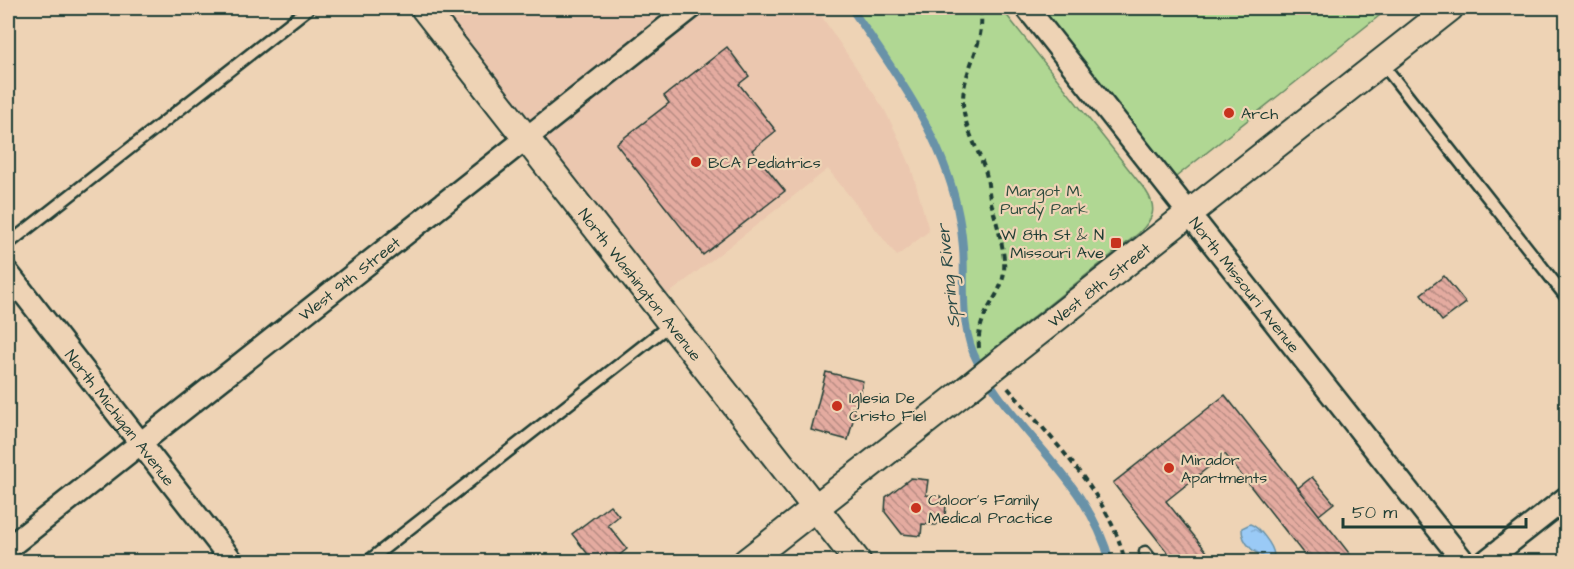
<svg xmlns="http://www.w3.org/2000/svg" width="1574" height="569" font-family="'Architects Daughter',sans-serif">
  <defs>
    <pattern id="water-ripples" width="26" height="14" patternUnits="userSpaceOnUse" patternTransform="scale(1.5)"><rect width="26" height="14" fill="#9acaf6"/><path d="M2 4q2-2 4 0t4 0M15 11q2-2 4 0t4 0" fill="none" stroke="#84aed4"/></pattern>
    <pattern id="building-back-hatch" width="6" height="6" patternUnits="userSpaceOnUse" patternTransform="scale(1.5)"><rect width="6" height="6" fill="#e4aba0"/><path d="M-1 5l2 2M0 0l6 6M5-1l2 2" fill="none" stroke="#b88c83"/></pattern>
  </defs>
  <rect width="100%" height="100%" fill="#eed3b5"/>
  <filter id="ink" filterUnits="userSpaceOnUse"><feTurbulence type="fractalNoise" baseFrequency=".0167" numOctaves="2"/><feDisplacementMap in="SourceGraphic" scale="12" xChannelSelector="R" yChannelSelector="G"/><feConvolveMatrix kernelMatrix="1 2 1 2 8 2 1 2 1" color-interpolation-filters="sRGB"/></filter>
  <g filter="url(#ink)">
    <!-- built -->
    <path fill="#ebc7af" d="M 437,8 L 816,8 L 884,109 L 898,137 L 911,167 L 929,231 L 897,256 L 828,169 L 657,303 Z"/>
    <!-- green -->
    <path fill="#b0d793" stroke="#688a64" stroke-width="1.5" d="M 851,8 L 1001,8 L 1146,191 C 1158,209 1153,219 1139,233 L 977,362 C 971,347 966,330 964,314 C 961,293 964,271 963,250 C 962,236 960,222 957,209 C 943,135 893,69 851,8 Z
      M 1027,8 L 1389,8 L 1167,184 Z"/>
    <!-- water -->
    <path fill="url(#water-ripples)" stroke="#6992a8" stroke-width="1.5" d="M 1250,524 C 1259,527 1273,545 1274,555 L 1272,557 C 1257,559 1241,542 1242,528 Z"/>
    <g fill="none" stroke-linecap="round" stroke-linejoin="round">
      <!-- stream -->
      <path stroke="#6992a8" stroke-width="8" d="M 851,8 C 893,69 941,133 957,207 C 960,220 962,234 963,247 C 966,286 958,326 978,363 C 1015,433 1090,482 1110,562"/>
    </g>
    <!-- building -->
    <path fill="url(#building-back-hatch)" stroke="#1f3d34" stroke-width="1.5" d="M 727,47 L 749,76 L 739,84 L 776,131 L 752,150 L 785,191 L 703,255 L 616,144 L 669,103 L 664,96 Z
      M 1444,276 L 1466,303 L 1442,321 L 1421,294 Z
      M 826,372 L 863,381 L 848,440 L 811,430 Z
      M 1225,395 L 1298,488 L 1356,562 L 1310,562 L 1225,454 L 1166,501 L 1215,562 L 1175,562 L 1113,483 Z
      M 1312,477 L 1334,503 L 1319,515 L 1298,488 Z
      M 911,478 L 928,480 L 926,495 L 940,496 L 946,504 L 945,517 L 936,525 L 922,524 L 921,536 L 902,534 L 885,512 L 886,497 Z
      M 610,505 L 619,516 L 608,525 L 627,549 L 611,562 L 594,562 L 572,534 Z"/>
    <g fill="none" stroke-linecap="round" stroke-linejoin="round">
      <!-- service casing -->
      <g stroke="#1f3d34" stroke-width="15">
        <path id="service" d="M 1381,62 L 1566,297
          M 8,244 L 309,8
          M 1145,552 L 1153,562
          M 367,562 L 672,323"/>
      </g>
      <!-- minor casing -->
      <g stroke="#1f3d34" stroke-width="26">
        <g id="minor">
          <path id="s1" d="M 1027,8 L 1464,562"/>
          <path id="s2" d="M 8,273 L 233,562"/>
          <path id="s3" d="M 8,548 L 691,8"/>
          <path d="M 1485,562 L 1566,498"/>
        </g>
      </g>
      <!-- tertiary casing -->
      <g stroke="#1f3d34" stroke-width="30">
        <g id="tertiary">
          <path id="s4" d="M 424,8 L 858,562"/>
          <path id="s5" d="M 1003,360 L 1450,8"/>
          <path d="M 746,562 L 967,389"/>
        </g>
      </g>
      <!-- path -->
      <path stroke="#1f3d34" stroke-width="4" stroke-dasharray="6 4.5" stroke-linecap="butt" d="M 979,348 C 976,311 1002,299 1004,271 C 1006,250 995,219 990,198 C 988,188 988,177 984,167 C 976,145 963,125 963,101 C 963,67 987,44 980,8
        M 1008,388 C 1050,438 1111,496 1125,562"/>
      <!-- service -->
      <use href="#service" stroke="#eed3b5" stroke-width="10"/>
      <!-- minor -->
      <use href="#minor" stroke="#eed3b5" stroke-width="21"/>
      <!-- tertiary -->
      <use href="#tertiary" stroke="#eed3b5" stroke-width="26"/>
      <!-- tertiary-bridge casing -->
      <g stroke="#1f3d34" stroke-width="30" stroke-linecap="butt">
        <path id="tertiary-bridge" d="M 967,389 L 1003,360"/>
      </g>
      <!-- tertiary-bridge -->
      <use href="#tertiary-bridge" stroke="#eed3b5" stroke-width="26"/>
    </g>
  </g>
  <!-- markers -->
  <g fill="#c8321e" stroke="#eed3b5" stroke-width="2">
    <circle cx="1229" cy="113" r="6"/>
    <circle cx="696" cy="162" r="6"/>
    <rect x="1110" y="237" width="12" height="12" rx="3"/>
    <circle cx="837" cy="406" r="6"/>
    <circle cx="1169" cy="468" r="6"/>
    <circle cx="916" cy="508" r="6"/>
  </g>
  <g text-anchor="middle" stroke-width="4.5" stroke-linejoin="round" paint-order="stroke">
    <!-- poi labels -->
    <g font-size="16" fill="#1f3d34" stroke="#eed3b5" text-anchor="start">
      <text x="1241" y="119">Arch</text>
      <text x="708" y="168">BCA Pediatrics</text>
      <text x="1104" y="240" text-anchor="end">W 8th St &amp; N<tspan x="1104" dy="18">Missouri Ave</tspan></text>
      <text x="849" y="403">Iglesia De<tspan x="849" dy="18">Cristo Fiel</tspan></text>
      <text x="1181" y="465">Mirador<tspan x="1181" dy="18">Apartments</tspan></text>
      <text x="928" y="505">Caloor's Family<tspan x="928" dy="18">Medical Practice</tspan></text>
    </g>
    <!-- park labels -->
    <g font-size="16" fill="#2e4c3e" stroke="#eed3b5">
      <text x="1044" y="196">Margot M.<tspan x="1044" dy="18">Purdy Park</tspan></text>
    </g>
    <!-- street labels -->
    <g font-size="16" fill="#1f3d34" stroke="#eed3b5">
      <text dy="6" stroke="none"><textPath href="#s3" startOffset="435">West 9th Street</textPath></text>
      <text dy="6" stroke="none"><textPath href="#s4" startOffset="351">North Washington Avenue</textPath></text>
      <text dy="6" stroke="none"><textPath href="#s1" startOffset="352">North Missouri Avenue</textPath></text>
      <text dy="6" stroke="none"><textPath href="#s5" startOffset="122">West 8th Street</textPath></text>
      <text dy="6" stroke="none"><textPath href="#s2" startOffset="183">North Michigan Avenue</textPath></text>
    </g>
    <!-- water labels -->
    <g font-size="18" font-style="italic" fill="#2b4b47" stroke="#eed3b5">
      <text transform="translate(948 276) rotate(-96)" y="6">Spring River</text>
    </g>
  </g>
  <!-- margin -->
  <rect width="1574" height="569" fill="none" stroke="#eed3b5" stroke-width="30"/>
  <rect x="15" y="15" width="1544" height="539" fill="none" stroke="#1f3d34" stroke-width="2" filter="url(#ink)"/>
  <!-- scale -->
  <path d="M1343 518v9h183v-9" fill="none" stroke="#1f3d34" stroke-width="3"/>
  <text x="1352" y="518" font-size="18" fill="#1f3d34" stroke="#eed3b5" stroke-width="4.5" paint-order="stroke">50 m</text>
</svg>
